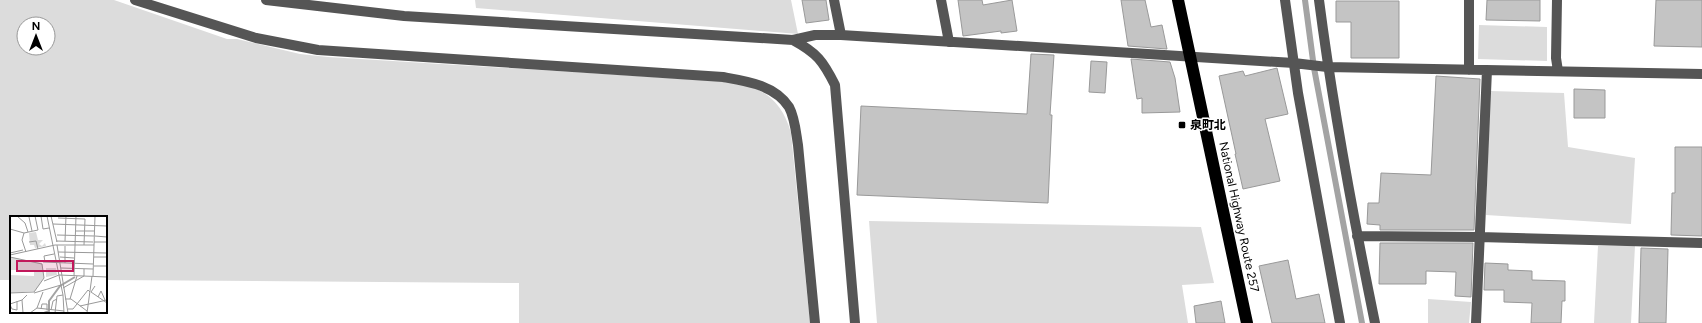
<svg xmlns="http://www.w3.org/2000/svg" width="1702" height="323" font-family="Figtree,'Noto Sans JP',sans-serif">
  <rect width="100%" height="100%" fill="#fff"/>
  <!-- green -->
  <path fill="#dcdcdc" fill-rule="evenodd" d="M 0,0 L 114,0 L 227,39 L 237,39 L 300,54 L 328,57 L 734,82 C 764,88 782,101 791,133 L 810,323 L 519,323 L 519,283 L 106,280 L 106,217 L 11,217 L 11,280 L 0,280 ZM 24,24 L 48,24 L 48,48 L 24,48 Z
    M 475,0 L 791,0 L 798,34 L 476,8 Z
    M 1479,25 L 1547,27 L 1547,61 L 1478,59 Z
    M 1490,91 L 1564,93 L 1568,147 L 1635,158 L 1631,224 L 1486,215 Z
    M 869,221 L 1201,227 L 1214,283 L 1182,285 L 1188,323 L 877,323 Z
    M 1598,246 L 1635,246 L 1631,323 L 1594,323 Z
    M 1428,299 L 1471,302 L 1469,323 L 1428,323 Z"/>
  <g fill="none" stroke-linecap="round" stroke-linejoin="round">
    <!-- stream -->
    <path stroke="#a3a3a3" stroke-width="6" d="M 1305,0 L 1314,68 L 1362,323"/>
  </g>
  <!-- building -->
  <path fill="#c4c4c4" stroke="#999" d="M 802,0 L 826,0 L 829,20 L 806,23 Z
    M 958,0 L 982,0 L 983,5 L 1012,0 L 1017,31 L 1001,33 L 1001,31 L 963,36 Z
    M 1121,0 L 1145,0 L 1151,27 L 1162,25 L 1167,49 L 1128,46 Z
    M 1487,0 L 1540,0 L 1540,21 L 1486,20 Z
    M 1656,0 L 1702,0 L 1702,47 L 1654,46 Z
    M 1336,1 L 1399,1 L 1399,58 L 1351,58 L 1351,22 L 1336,22 Z
    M 1031,54 L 1054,55 L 1050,115 L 1052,115 L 1048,203 L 857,195 L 861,106 L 1027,114 Z
    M 1131,59 L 1170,62 L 1175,78 L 1180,112 L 1142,113 L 1142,98 L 1137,99 Z
    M 1091,61 L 1107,62 L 1105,93 L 1089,92 Z
    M 1277,68 L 1288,114 L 1265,119 L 1280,181 L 1243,189 L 1235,154 L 1236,154 L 1219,76 L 1243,71 L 1245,76 Z
    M 1436,76 L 1480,79 L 1474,230 L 1380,230 L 1380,225 L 1367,224 L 1368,203 L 1379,203 L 1381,173 L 1431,175 Z
    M 1574,89 L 1605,90 L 1605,118 L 1574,118 Z
    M 1675,147 L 1702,147 L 1702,236 L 1671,235 L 1672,193 L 1675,193 Z
    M 1380,243 L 1473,243 L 1471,297 L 1455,296 L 1456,272 L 1426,271 L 1426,284 L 1379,284 Z
    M 1641,248 L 1668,249 L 1666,323 L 1639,323 Z
    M 1288,260 L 1296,299 L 1319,294 L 1325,323 L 1272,323 L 1259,266 Z
    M 1485,263 L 1508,264 L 1508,270 L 1532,271 L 1532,280 L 1565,281 L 1565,301 L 1562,301 L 1561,323 L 1531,323 L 1532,303 L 1504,302 L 1504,290 L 1484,290 Z
    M 1221,301 L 1225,323 L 1196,323 L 1194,306 Z"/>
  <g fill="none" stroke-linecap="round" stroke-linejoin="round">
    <!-- minor -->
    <path stroke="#555" stroke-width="10" d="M 135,0 L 256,38 L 318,50 L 723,77 C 746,81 775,85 789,107 C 795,118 796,133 798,145 L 815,323
      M 266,0 L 404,16 L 793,40 C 817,53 823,61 835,85 L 855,323
      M 834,0 L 841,35
      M 941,0 L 949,42
      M 1285,0 L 1298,93 L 1340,323
      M 1319,0 C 1333,108 1353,216 1375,323
      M 1557,0 L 1556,58 L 1558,71
      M 793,40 L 815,35 L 841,35 L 1294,63 L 1327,67 L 1702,74
      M 1469,70 L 1469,0
      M 1357,236 L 1479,237 L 1702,243
      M 1476,323 L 1487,70"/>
    <!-- highway -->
    <path stroke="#000" stroke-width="12" d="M 1178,0 L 1247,323"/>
  </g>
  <!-- markers -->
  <rect fill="#000" stroke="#fff" stroke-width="1.5" x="1178" y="121" width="8" height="8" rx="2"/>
  <g text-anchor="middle" stroke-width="3" stroke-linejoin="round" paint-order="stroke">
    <!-- poi labels -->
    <g font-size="12" font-weight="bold" fill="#000" stroke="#fff" text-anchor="start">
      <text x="1190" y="129">泉町北</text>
    </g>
    <!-- street labels -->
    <g font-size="12" fill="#000" stroke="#fff">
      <text transform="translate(1239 217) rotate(78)" y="4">National Highway Route 257</text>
    </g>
  </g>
  <!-- overview -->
  <g transform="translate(10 216)">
    <rect width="97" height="97" fill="#fff"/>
    <path d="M 26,16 L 28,24 L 33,24 L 29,28 L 32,30 L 35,27 L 36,30 L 25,32 L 24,29 L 20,29 L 19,17 ZM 0,41 L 32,47 L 34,62 L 25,75 L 0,77 L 0,59 L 24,60 L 24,54 L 0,54 ZM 36,52 L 46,52 L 47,59 L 36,61 Z" fill="#dcdcdc"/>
    <path fill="none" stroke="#a3a3a3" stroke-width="2" d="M 34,97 L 39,95 L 39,85 L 50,70 L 65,61"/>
    <path fill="none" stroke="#999" stroke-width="1" d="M 7,0 L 15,7 L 18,16M 31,0 L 33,13 L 39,12M 37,0 L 53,79 L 54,97M 41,0 L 47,26M 19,1 L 22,15M 48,2 L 75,3 L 74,29M 43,8 L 97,10M 0,13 L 14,17 L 12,24 L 16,36M 65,15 L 84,15M 14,17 L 28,14 L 25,0M 47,19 L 84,20M 85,20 L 97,21M 46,25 L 83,26M 55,25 L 56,0M 19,26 L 26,25 L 28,33M 84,26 L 97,26M 47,29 L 58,97M 48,36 L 97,37M 0,37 L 13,34M 0,39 L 45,29 L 84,29M 0,41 L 32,48 L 34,62 L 24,76 L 0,77M 50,41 L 64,42M 84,41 L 97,41M 33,46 L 83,48M 35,46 L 34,40 L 44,38M 55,47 L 55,30M 84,50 L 97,50M 51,52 L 83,53M 64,60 L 66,0M 83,60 L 85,0M 34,65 L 49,59 L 97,61M 85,70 L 81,76 L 97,87M 53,72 L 74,60 L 74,53M 24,77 L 51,69M 88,81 L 91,75 L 95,84M 55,83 L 61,83 L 77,95M 60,83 L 67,60M 0,88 L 12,84M 0,89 L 2,93 L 7,94 L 7,85M 70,90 L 97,84M 27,92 L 33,76M 31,93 L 32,88 L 37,88 L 37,94M 58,93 L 63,93 L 78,74 L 80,76M 41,94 L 43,85 L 47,83M 13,97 L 12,84 L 17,79M 20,97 L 27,92 L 54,95M 45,97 L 47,80 L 53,79M 77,97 L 82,60"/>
    <path fill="#c2185b" fill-opacity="0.15" stroke="#c2185b" stroke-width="2" d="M 7,45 L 63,45 L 63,55 L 7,55 Z"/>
    <rect width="97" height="97" fill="none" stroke="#000" stroke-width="2"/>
  </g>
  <!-- north arrow -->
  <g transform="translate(36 36)"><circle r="19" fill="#ffffff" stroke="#999999"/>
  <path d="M0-3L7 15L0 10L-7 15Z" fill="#000000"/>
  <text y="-6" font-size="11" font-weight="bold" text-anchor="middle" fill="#000000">N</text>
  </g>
</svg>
